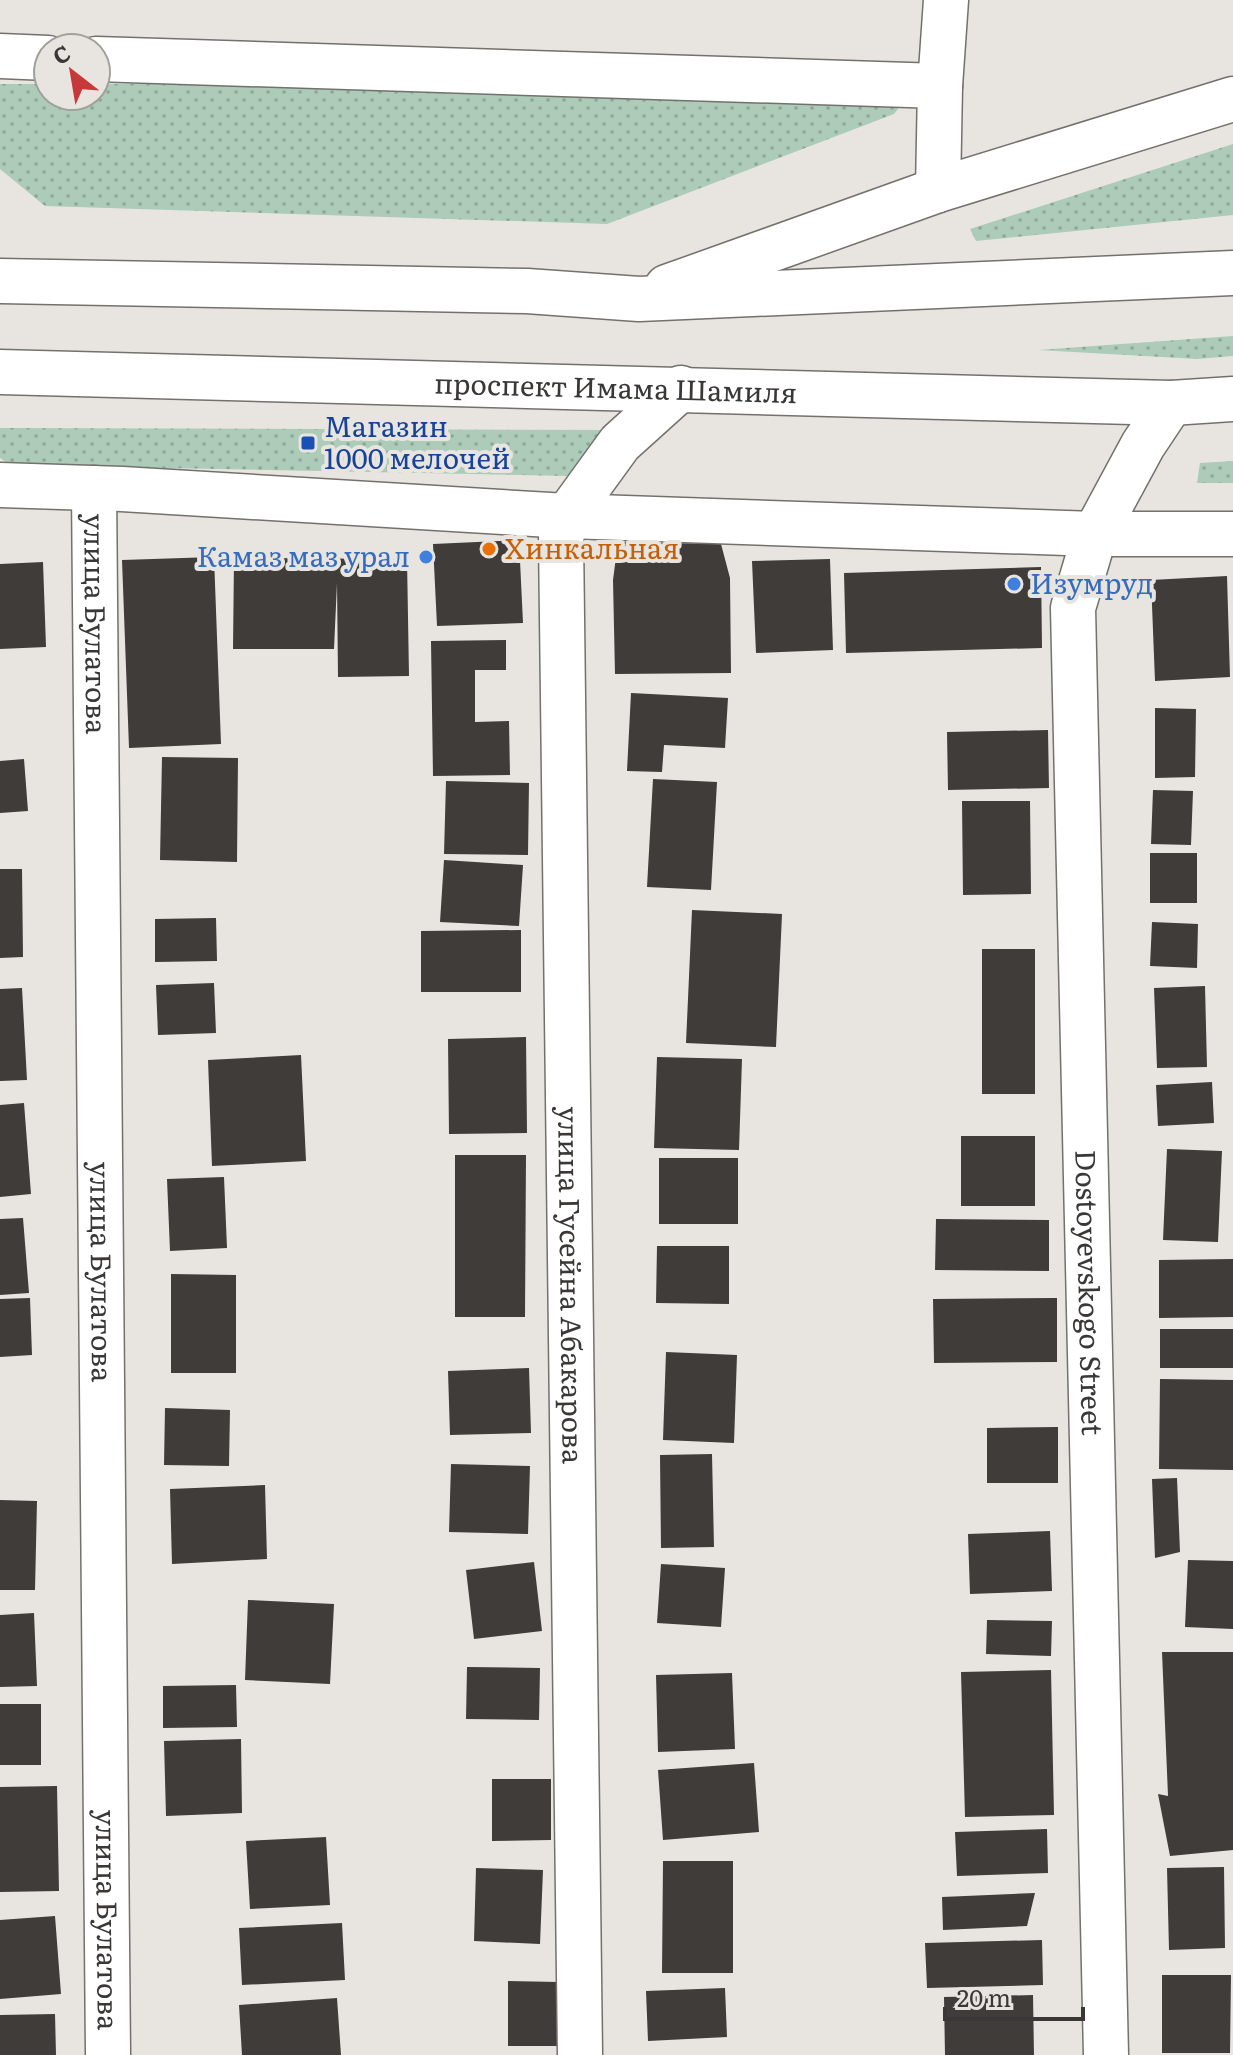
<svg xmlns="http://www.w3.org/2000/svg" width="1233" height="2055" font-family="Literata,serif">
  <defs>
    <pattern id="grass-dots" width="8" height="8" patternUnits="userSpaceOnUse" patternTransform="scale(2)"><rect width="8" height="8" fill="#accbb8"/><path d="M2 2h.1M6 6h.1" fill="none" stroke="#8da696" stroke-width="1.8" stroke-linecap="round"/></pattern>
  </defs>
  <rect width="100%" height="100%" fill="#e8e5e0"/>
  <!-- grass -->
  <path fill="url(#grass-dots)" d="M 902,78 L 911,93 L 894,114 L 607,224 L 45,206 L 0,169 L 0,84 L 48,84 L 48,96 L 96,96 L 96,84 Z
    M 1233,144 L 1233,215 L 976,241 L 970,229 Z
    M 1233,336 L 1233,356 L 1197,359 L 1038,350 Z
    M 0,428 L 619,430 L 568,476 L 10,465 L 0,458 Z
    M 1233,461 L 1233,483 L 1197,483 L 1200,463 Z"/>
  <!-- building -->
  <path fill="#3f3c39" d="M 519,540 L 523,623 L 437,626 L 433,544 Z
    M 618,542 L 721,544 L 730,578 L 731,673 L 615,674 L 613,580 Z
    M 214,557 L 221,744 L 129,748 L 122,560 Z
    M 234,558 L 407,559 L 409,676 L 338,677 L 337,583 L 334,649 L 233,649 Z
    M 830,559 L 833,650 L 756,653 L 752,561 Z
    M 43,562 L 46,647 L 0,649 L 0,564 Z
    M 1041,567 L 1042,648 L 846,653 L 844,573 Z
    M 1227,576 L 1230,677 L 1155,681 L 1151,580 Z
    M 506,640 L 506,670 L 475,670 L 475,722 L 509,721 L 510,775 L 433,776 L 431,641 Z
    M 631,693 L 728,698 L 725,748 L 664,745 L 662,772 L 627,771 Z
    M 1155,708 L 1196,709 L 1195,777 L 1155,778 Z
    M 1048,730 L 1049,788 L 948,790 L 947,732 Z
    M 162,757 L 238,758 L 237,862 L 160,860 Z
    M 24,759 L 28,811 L 0,813 L 0,761 Z
    M 653,779 L 717,782 L 711,890 L 647,887 Z
    M 446,781 L 529,783 L 528,855 L 444,854 Z
    M 1153,790 L 1193,791 L 1191,845 L 1151,844 Z
    M 962,801 L 1030,801 L 1031,894 L 963,895 Z
    M 1150,853 L 1197,853 L 1197,903 L 1150,903 Z
    M 444,860 L 523,865 L 519,926 L 440,922 Z
    M 0,869 L 22,869 L 23,957 L 0,958 Z
    M 692,910 L 782,914 L 776,1047 L 686,1043 Z
    M 216,918 L 217,961 L 155,962 L 155,919 Z
    M 1152,922 L 1198,924 L 1197,968 L 1150,966 Z
    M 521,930 L 521,992 L 421,992 L 421,931 Z
    M 982,949 L 1035,949 L 1035,1094 L 982,1094 Z
    M 214,983 L 216,1033 L 158,1035 L 156,985 Z
    M 1205,986 L 1207,1067 L 1157,1068 L 1154,988 Z
    M 22,988 L 27,1080 L 0,1081 L 0,989 Z
    M 526,1037 L 527,1133 L 449,1134 L 448,1039 Z
    M 301,1055 L 306,1161 L 212,1166 L 208,1060 Z
    M 657,1057 L 742,1059 L 739,1150 L 654,1148 Z
    M 1212,1082 L 1214,1123 L 1158,1126 L 1156,1085 Z
    M 24,1103 L 31,1194 L 0,1197 L 0,1105 Z
    M 961,1136 L 1035,1136 L 1035,1206 L 961,1206 Z
    M 1167,1149 L 1222,1151 L 1218,1242 L 1163,1240 Z
    M 455,1155 L 526,1155 L 525,1317 L 455,1317 Z
    M 659,1158 L 738,1158 L 738,1224 L 659,1224 Z
    M 224,1177 L 227,1248 L 170,1251 L 167,1179 Z
    M 23,1218 L 29,1293 L 0,1295 L 0,1219 Z
    M 936,1219 L 1049,1220 L 1049,1271 L 935,1270 Z
    M 657,1246 L 729,1246 L 729,1304 L 656,1303 Z
    M 1233,1259 L 1233,1317 L 1159,1318 L 1159,1260 Z
    M 171,1274 L 236,1275 L 236,1373 L 171,1373 Z
    M 30,1298 L 32,1355 L 0,1357 L 0,1299 Z
    M 1057,1298 L 1057,1362 L 934,1363 L 933,1299 Z
    M 1160,1329 L 1233,1329 L 1233,1368 L 1160,1368 Z
    M 666,1352 L 737,1355 L 734,1443 L 663,1440 Z
    M 529,1368 L 531,1433 L 450,1435 L 448,1371 Z
    M 1160,1379 L 1233,1380 L 1233,1470 L 1159,1469 Z
    M 165,1408 L 230,1410 L 229,1466 L 164,1465 Z
    M 1058,1427 L 1058,1483 L 987,1483 L 987,1428 Z
    M 712,1454 L 714,1547 L 661,1548 L 660,1455 Z
    M 451,1464 L 530,1466 L 528,1534 L 449,1532 Z
    M 1177,1478 L 1180,1552 L 1155,1558 L 1152,1479 Z
    M 265,1485 L 267,1559 L 172,1564 L 170,1489 Z
    M 0,1500 L 37,1501 L 35,1590 L 0,1590 Z
    M 1050,1531 L 1052,1591 L 970,1594 L 968,1534 Z
    M 1188,1560 L 1233,1561 L 1233,1629 L 1185,1627 Z
    M 534,1562 L 542,1631 L 474,1639 L 466,1570 Z
    M 661,1564 L 725,1568 L 721,1627 L 657,1623 Z
    M 248,1600 L 334,1604 L 330,1684 L 245,1680 Z
    M 34,1613 L 37,1686 L 0,1687 L 0,1615 Z
    M 987,1620 L 1052,1621 L 1051,1656 L 986,1654 Z
    M 1162,1652 L 1233,1652 L 1233,1850 L 1170,1856 L 1158,1794 L 1168,1796 Z
    M 467,1667 L 540,1668 L 539,1720 L 466,1719 Z
    M 1051,1670 L 1054,1815 L 965,1817 L 961,1672 Z
    M 732,1673 L 735,1749 L 658,1752 L 656,1675 Z
    M 236,1685 L 237,1727 L 163,1728 L 163,1686 Z
    M 0,1704 L 41,1704 L 41,1765 L 0,1765 Z
    M 241,1739 L 242,1813 L 166,1816 L 164,1741 Z
    M 754,1763 L 759,1832 L 663,1840 L 658,1770 Z
    M 492,1779 L 551,1779 L 551,1840 L 492,1841 Z
    M 57,1786 L 59,1891 L 0,1892 L 0,1787 Z
    M 1047,1829 L 1048,1873 L 957,1876 L 955,1832 Z
    M 326,1837 L 330,1905 L 250,1909 L 246,1841 Z
    M 663,1861 L 733,1861 L 733,1973 L 662,1973 Z
    M 1224,1867 L 1225,1948 L 1169,1950 L 1167,1868 Z
    M 476,1868 L 543,1870 L 540,1944 L 474,1941 Z
    M 1035,1893 L 1027,1926 L 943,1930 L 942,1897 Z
    M 55,1916 L 61,1994 L 0,1999 L 0,1920 Z
    M 342,1923 L 345,1980 L 242,1985 L 239,1928 Z
    M 1042,1940 L 1043,1985 L 927,1988 L 925,1943 Z
    M 1162,1975 L 1231,1975 L 1230,2053 L 1162,2053 Z
    M 508,1981 L 558,1982 L 559,2046 L 508,2046 Z
    M 725,1988 L 727,2037 L 648,2041 L 646,1991 Z
    M 1033,1995 L 1034,2055 L 945,2055 L 944,1997 Z
    M 337,1998 L 341,2055 L 242,2055 L 239,2005 Z
    M 55,2014 L 56,2055 L 0,2055 L 0,2015 Z"/>
  <g fill="none" stroke-linecap="round" stroke-linejoin="round">
    <!-- minor casing -->
    <g stroke="#74716d" stroke-width="47">
      <g id="minor">
        <path d="M 0,56 L 48,58"/>
        <path d="M 96,59 L 940,86"/>
        <path d="M 938,190 L 940,86 L 946,0"/>
        <path id="s1" d="M 94,488 L 108,2055"/>
        <path id="s2" d="M 567,516 L 561,538 L 580,2055"/>
        <path id="s3" d="M 1095,534 L 1073,608 L 1106,2055"/>
      </g>
    </g>
    <!-- major casing -->
    <g stroke="#74716d" stroke-width="47">
      <g id="major">
        <path d="M 0,281 L 527,291 L 639,299 L 1233,273"/>
        <path d="M 667,287 L 938,190 L 1233,99"/>
        <path id="s4" d="M 0,372 L 1171,403 L 1233,399"/>
        <path d="M 0,485 L 122,489 L 567,516 L 1095,534 L 1233,534"/>
        <path d="M 567,516 L 620,443 L 681,388"/>
        <path d="M 1095,534 L 1143,445 L 1171,403"/>
      </g>
    </g>
    <!-- minor -->
    <use href="#minor" stroke="#fff" stroke-width="44"/>
    <!-- major -->
    <use href="#major" stroke="#fff" stroke-width="44"/>
  </g>
  <!-- markers -->
  <rect fill="#1a4fb4" stroke="#e8e5e0" stroke-width="3" x="300" y="435" width="16" height="16" rx="4"/>
  <circle fill="#e8710a" stroke="#e8e5e0" stroke-width="3" cx="489" cy="549" r="8"/>
  <g fill="#3f7fe0" stroke="#e8e5e0" stroke-width="3">
    <circle cx="426" cy="557" r="8"/>
    <circle cx="1014" cy="584" r="8"/>
  </g>
  <g text-anchor="middle" stroke-width="8" stroke-linejoin="round" paint-order="stroke">
    <!-- street labels -->
    <g font-size="28" fill="#3a3837" stroke="#e8e5e0">
      <text dy="10" stroke="none"><textPath href="#s4" startOffset="616">проспект Имама Шамиля</textPath></text>
      <text dy="10" stroke="none"><textPath href="#s1" startOffset="136">улица Булатова</textPath></text>
      <text dy="10" stroke="none"><textPath href="#s1" startOffset="784">улица Булатова</textPath></text>
      <text dy="10" stroke="none"><textPath href="#s2" startOffset="770">улица Гусейна Абакарова</textPath></text>
      <text dy="10" stroke="none"><textPath href="#s3" startOffset="762">Dostoyevskogo Street</textPath></text>
      <text dy="10" stroke="none"><textPath href="#s1" startOffset="1432">улица Булатова</textPath></text>
    </g>
    <!-- transit labels -->
    <g font-size="28" fill="#164399" stroke="#e8e5e0" text-anchor="start">
      <text x="324" y="437">Магазин<tspan x="324" dy="32">1000 мелочей</tspan></text>
    </g>
    <!-- food labels -->
    <g font-size="28" fill="#c56008" stroke="#e8e5e0" text-anchor="start">
      <text x="505" y="559">Хинкальная</text>
    </g>
    <!-- shop labels -->
    <g font-size="28" fill="#366cbe" stroke="#e8e5e0" text-anchor="end">
      <text x="410" y="567">Камаз маз урал</text>
      <text x="1030" y="594" text-anchor="start">Изумруд</text>
    </g>
  </g>
  <!-- north arrow -->
  <g transform="translate(72 72) rotate(329)"><circle r="38" fill="#e8e5e0" stroke="#a2a09c" stroke-width="2"/>
  <path d="M0-6L14 30L0 20L-14 30Z" fill="#c7383b"/>
  <text y="-12" font-size="22" font-weight="bold" text-anchor="middle" fill="#3a3837">С</text>
  </g>
  <!-- scale -->
  <path d="M945 2007v12h138v-12" fill="none" stroke="#3a3837" stroke-width="4"/>
  <text x="957" y="2007" font-size="24" fill="#3a3837" stroke="#e8e5e0" stroke-width="6" paint-order="stroke">20 m</text>
</svg>
